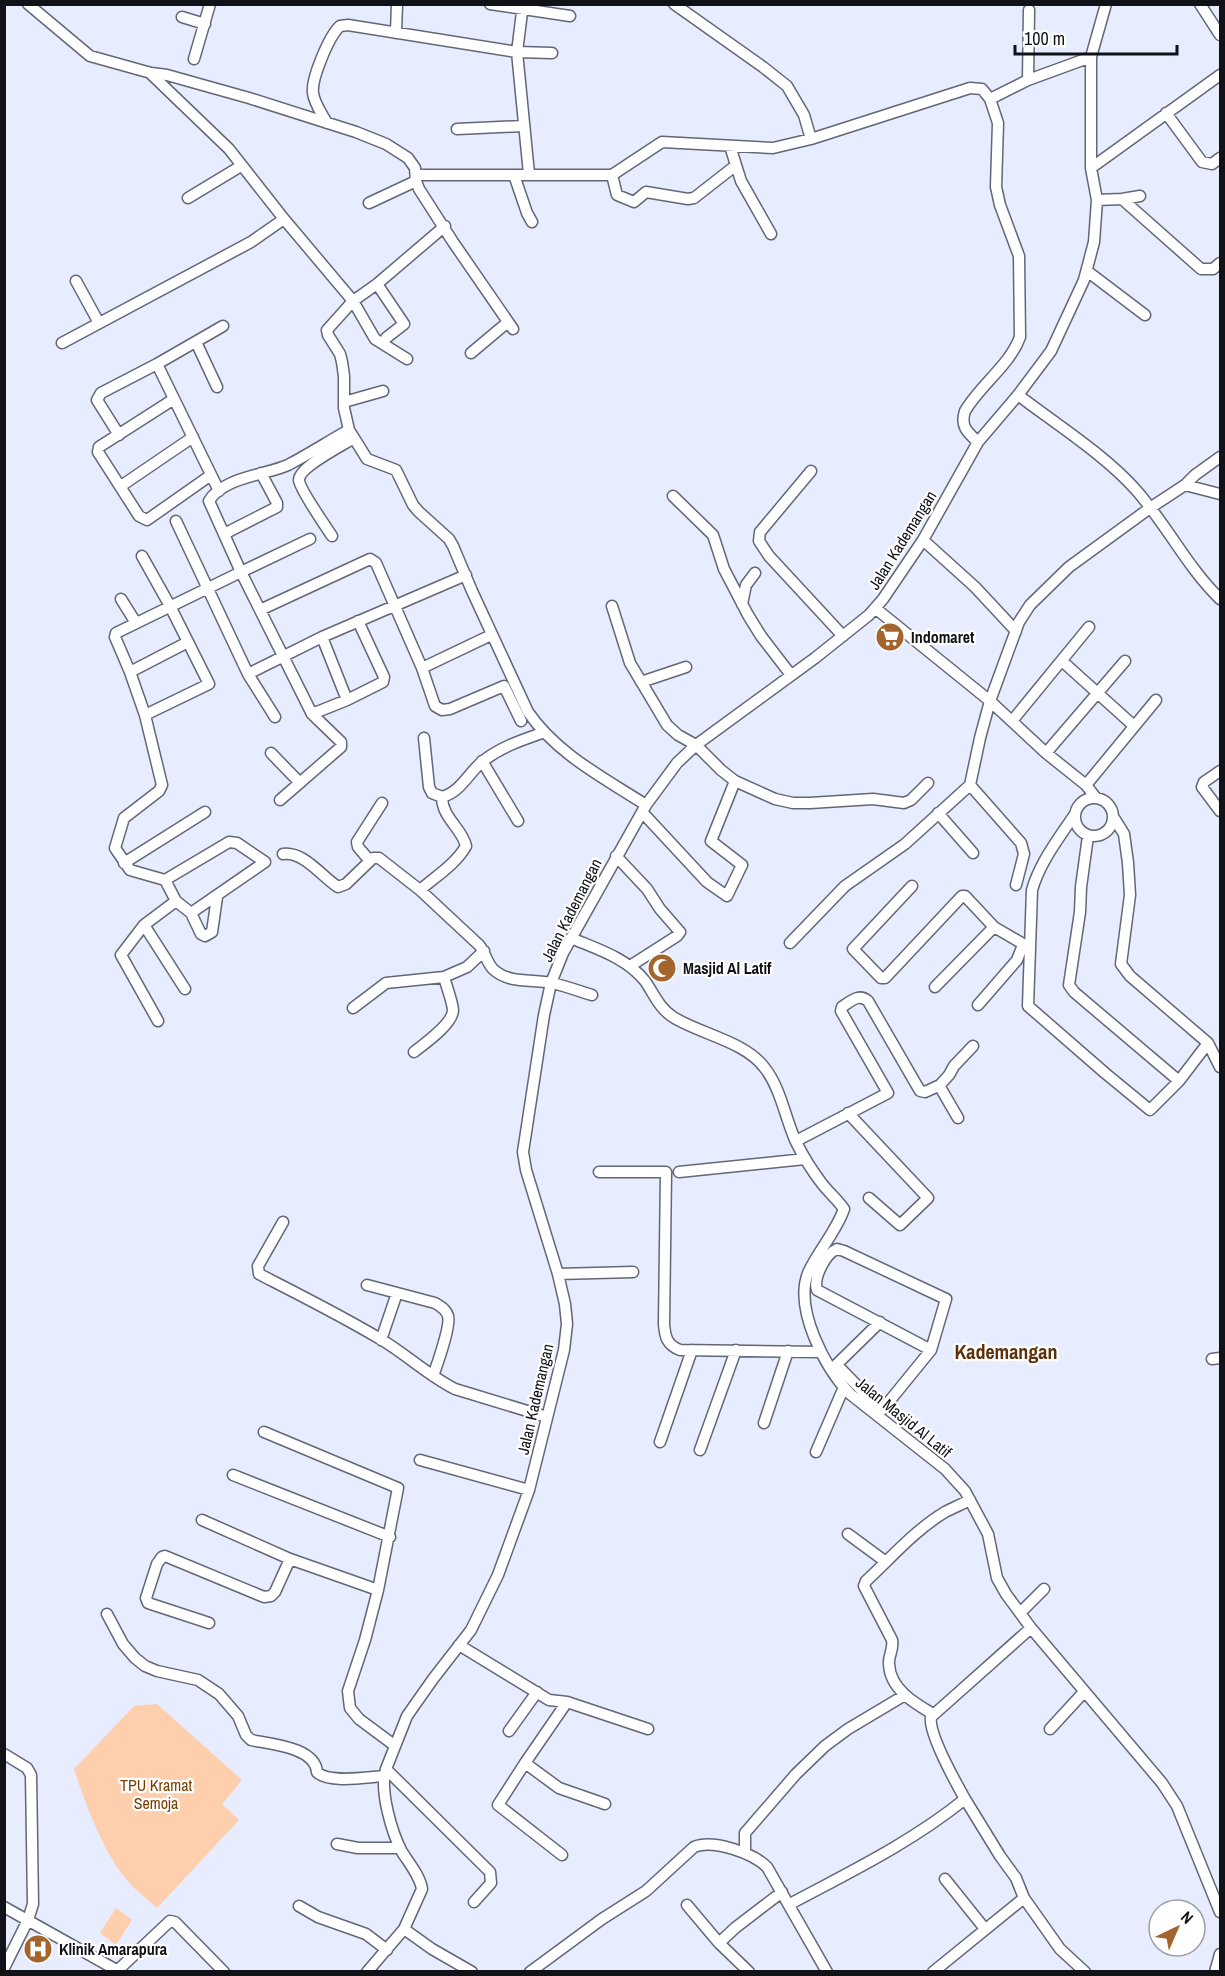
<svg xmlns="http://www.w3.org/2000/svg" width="1225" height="1976" font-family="'Archivo Narrow',sans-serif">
  <rect width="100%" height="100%" fill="#e7ecfe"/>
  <!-- green -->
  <path fill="#fdcfad" d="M 157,1704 L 242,1780 L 222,1804 L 239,1820 L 157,1908 C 147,1899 135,1890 126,1879 C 103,1851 85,1803 74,1769 L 134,1706 Z
    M 116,1908 L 132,1920 L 116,1945 L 100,1933 Z"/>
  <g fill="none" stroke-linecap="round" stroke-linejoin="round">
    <!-- street casing -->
    <g stroke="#626777" stroke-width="13">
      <path id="street" d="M 28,4 L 90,56 L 151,73 L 167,75 L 249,98 L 356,132 L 386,144 L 408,158 L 415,168 L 416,181 L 419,189 L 453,242 L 513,329
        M 490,4 L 570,16
        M 523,4 L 517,52 L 529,174
        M 674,4 L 763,67 L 787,86 L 804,115 L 811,139
        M 1200,4 L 1220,35
        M 1029,10 L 1028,80 L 1091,57
        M 182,17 L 205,24
        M 396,33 L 397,4
        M 194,59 L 210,4
        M 151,74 L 229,149 L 284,219 L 353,301 L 375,339 L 407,359
        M 990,99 L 1028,80
        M 1166,113 L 1202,162 L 1212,164 L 1220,158
        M 327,123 C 322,114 314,103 313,93 C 311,79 329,36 340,26 L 348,25 L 517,52 L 552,53
        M 457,129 L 523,126
        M 730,146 L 741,181 L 771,234
        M 1091,168 L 1220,75
        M 416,175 L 612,175 L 662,142 L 773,148 L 811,139 L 970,88 L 982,89 L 990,99 L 998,123 L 996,187 L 1000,205 L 1019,256 L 1020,337 C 1010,365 980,385 965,411 C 960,426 967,432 978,442
        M 514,175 L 527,213 L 532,222
        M 612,175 L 617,195 L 634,202 L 646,192 L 688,199 L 694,198 L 735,166
        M 188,198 L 241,166
        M 1122,199 L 1201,269 L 1213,269 L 1220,263
        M 1097,200 L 1122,199 L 1140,196
        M 369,203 L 416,181
        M 445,226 L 377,284 L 353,301 L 327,330 L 328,335 L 340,354 L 342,362 L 344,376 L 344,408 L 349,430 L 367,459 L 396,470 L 413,505 L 419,512 L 449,539 L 453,546 L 472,591 L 528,712 C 557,754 604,778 646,805
        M 1087,271 L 1145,315
        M 76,281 L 99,323
        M 377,284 L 404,324 L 386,338
        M 196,342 L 217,387
        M 62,343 L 251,242 L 284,219
        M 471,353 L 508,322
        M 157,364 L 219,491
        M 1018,395 C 1056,424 1105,455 1136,490 C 1167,525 1187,567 1220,599
        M 174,399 L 99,447 L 98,452 L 139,516 L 147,520 L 211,475
        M 344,402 L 383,391
        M 119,435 L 97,400 L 101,393 L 157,364 L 223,326
        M 811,471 L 760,532 L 759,541 L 769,556 L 843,636
        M 1185,485 L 1220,494
        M 121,486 L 193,437
        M 673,496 L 713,535 L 724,569 L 748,615 L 761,636 L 791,675
        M 176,521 L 248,674 L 322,637 L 466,575
        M 224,534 L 277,507 L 277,503 L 261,473
        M 332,536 C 326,527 299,488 299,480 C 299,467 343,445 354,438
        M 310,539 L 241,572 L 209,501 C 223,477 266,475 288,465 C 309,454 329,441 349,430
        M 923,540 L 975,587 L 1016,631
        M 142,556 L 170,606 L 209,684 L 145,715
        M 121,599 L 136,623
        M 742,604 L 746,585 L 755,573
        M 612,606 L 630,663 L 667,725 L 678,735 L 696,745 L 721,770 L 735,781 L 775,799 L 793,803 L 810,803 L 873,799 L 904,803 L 911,800 L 928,783
        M 875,608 L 990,701 L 1046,753 L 1086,785 L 1096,798
        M 260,610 L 370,559 L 376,563 L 422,668 L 435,706 L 442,710 L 450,709 L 504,686 L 521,721
        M 322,637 L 347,700
        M 1062,661 L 1134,726
        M 422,668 L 487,637
        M 130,672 L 188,642
        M 248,674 L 275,717
        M 641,682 L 686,667
        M 1012,721 L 1089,627
        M 424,738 L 429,787 L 432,793 L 442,797 C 461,792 469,772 483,761 C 501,747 522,740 542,733
        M 271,753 L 300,783
        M 1046,753 L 1125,661
        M 482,761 L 518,821
        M 1220,771 L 1204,782 L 1202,787 L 1220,811
        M 970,785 L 1021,843 L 1024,854 L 1016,885
        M 1086,785 L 1156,700
        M1075 817a19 19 0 1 1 38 0a19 19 0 1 1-38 0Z
        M 280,800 L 341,747 L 341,742 L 312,714
        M 642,812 L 707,882 L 727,896 L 742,865 L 711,841 L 735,781
        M 938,813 L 973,853
        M 1075,814 C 1059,838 1040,862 1032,890 L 1028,1006 L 1105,1073 L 1150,1110 L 1179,1081 L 1208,1043
        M 1114,818 L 1124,834 L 1128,863 L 1130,895 L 1121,964 L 1130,976 L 1208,1043 L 1220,1067
        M 1088,836 L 1081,887 L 1080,912 L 1069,985 L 1074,992 L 1179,1081
        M 283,854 C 304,851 322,877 338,887 L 346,884 L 373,858 L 379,858 L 420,890 L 479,945 C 485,952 487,963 493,969 C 508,984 533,979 552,983 C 565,986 579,991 592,995
        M 616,856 L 647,889 L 660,909 L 680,932 L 677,936 L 630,966
        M 370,861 L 358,847 L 357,842 L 382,803
        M 124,863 L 205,812
        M 165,880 L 229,842 L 237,843 L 265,862 L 191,913
        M 912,886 L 853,949 L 881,978 L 885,978 L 962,896 L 965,896 L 994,927 L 1030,948
        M 420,890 C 435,877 456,864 466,846 C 462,828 442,818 442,797
        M 176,901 L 191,913 L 201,934 L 205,936 L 212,932 L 217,897
        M 144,925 L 185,989
        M 571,938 C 597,949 627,958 645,981 C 654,994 659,1008 673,1017 C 700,1034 744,1041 764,1067 C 781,1088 785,1118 796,1142 C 803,1156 811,1169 820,1181 C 827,1191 837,1199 844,1209 C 836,1232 818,1251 808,1273 C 794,1309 825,1368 850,1394 L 945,1469 L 965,1491 L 988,1534 L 997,1578 L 1006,1594 L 1031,1628 L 1162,1783 L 1177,1806 L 1220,1912
        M 790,943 L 845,886 L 905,844 L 970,785 L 980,738 L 990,701 L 1019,622 L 1030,605 L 1069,567 L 1150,508 L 1185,485 L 1195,475 L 1220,457
        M 935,987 L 994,927
        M 978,1005 L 1017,960 L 1023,945
        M 353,1008 L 386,983 L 444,977
        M 158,1021 L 121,955 L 144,925 L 176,901 L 165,880 L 130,870 L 115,848 L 124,818 L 159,791 L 162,785 L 145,715 L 130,672 L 115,637 L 116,633 L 241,572 L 312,714 L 347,700 L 383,682 L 384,677 L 358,621
        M 414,1052 C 424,1044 453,1024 453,1010 C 452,1000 447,988 444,977 L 467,967 L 484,951
        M 939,1086 L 949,1075 L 954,1066 L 973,1046
        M 848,1113 L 928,1198 L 900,1225 L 869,1198
        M 796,1141 L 888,1093 L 841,1011 L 842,1007 C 851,1001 859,993 868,1001 L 920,1091 L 925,1092 L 938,1086 L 940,1087 L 958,1118
        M 599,1172 L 666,1172 L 664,1324 C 665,1337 667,1345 680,1350 L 820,1352
        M 679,1172 L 805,1159
        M 283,1222 L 258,1266 L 259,1274 C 300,1295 342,1316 382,1340 C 407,1355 429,1376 455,1389 L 547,1417
        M 558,1274 L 633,1272
        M 367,1285 L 435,1303 C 440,1306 446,1309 448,1316 C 451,1325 437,1365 433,1376
        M 381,1340 L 397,1293
        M 1212,1359 L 1220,1358
        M 837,1365 L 879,1408 L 883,1409 L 931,1350 L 946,1299 L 844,1251 L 837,1249 C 825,1254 813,1278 817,1290 L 931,1350
        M 833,1368 L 880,1322
        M 764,1423 L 788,1351
        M 264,1432 L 398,1488 L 378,1590 L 365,1640 L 348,1691 L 350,1708 L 359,1719 L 394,1745
        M 660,1442 L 692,1350
        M 700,1450 L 736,1350
        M 816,1452 L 844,1387
        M 420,1460 L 529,1490
        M 233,1475 L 390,1537
        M 202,1520 L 290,1559 L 378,1590
        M 848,1534 L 886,1562
        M 1020,1613 L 1044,1589
        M 107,1614 L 123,1644 L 135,1658 L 145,1666 L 157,1671 L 198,1680 L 219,1694 L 238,1716 L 246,1735 L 251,1740 C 270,1744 315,1747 317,1772 C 328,1784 368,1777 384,1776
        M 209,1623 L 148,1603 L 146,1598 L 157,1564 L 162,1557 L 165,1556 L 264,1597 L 271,1596 L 275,1592 L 290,1559
        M 459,1645 L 549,1700 L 567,1702 L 648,1729
        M 933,1714 C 914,1703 890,1689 889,1664 C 888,1656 894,1649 892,1640 L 864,1586 L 866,1581 C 891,1558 915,1530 945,1512 C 953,1508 962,1504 970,1500
        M 1050,1729 L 1084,1692
        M 509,1731 L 537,1692
        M 4,1754 L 27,1768 L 31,1775 L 33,1904 L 28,1920 L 4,1968
        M 525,1763 L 559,1788 L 605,1804
        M 386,1769 L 490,1872 L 491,1883 L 474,1902
        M 965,1799 L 1000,1856 L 1016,1878 L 1024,1898 L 1060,1949 L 1085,1972
        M 337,1844 L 358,1848 L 400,1848
        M 745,1853 L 745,1833 L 796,1774 L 825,1746 L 848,1729 L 905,1695
        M 562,1855 L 498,1805 L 525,1763 L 567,1702
        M 945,1879 L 985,1929
        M 790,1904 C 850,1872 912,1842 965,1799 C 956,1783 928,1733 931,1717 L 1031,1628
        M 687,1905 L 719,1943
        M 299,1906 L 318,1917 L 366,1934 L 387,1950
        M 4,1907 L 120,1972
        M 404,1929 L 432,1949 L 472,1972
        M 118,1970 L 170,1921 L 175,1922 L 224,1972
        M 367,1972 L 404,1929 L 422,1889 C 420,1876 409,1863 402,1852 C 392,1833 379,1790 386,1769 L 407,1716 L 433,1679 L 471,1630 L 498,1575 L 529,1490 L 564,1350 L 567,1324 L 565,1304 L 558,1274 L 526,1170 L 523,1152 L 544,1015 L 551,983 L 563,953 L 646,805 L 677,763 L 696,745 L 815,658 L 869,615 L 883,599 L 923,540 L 978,442 L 1018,395 L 1051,351 L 1084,280 L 1094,242 L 1097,200 L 1091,168 L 1091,57 L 1106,4
        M 530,1972 L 602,1919 L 646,1891 L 694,1847 C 713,1839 753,1853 767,1867 L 827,1972
        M 749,1972 L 719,1943 L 735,1928 L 782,1892
        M 933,1972 L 1024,1898
        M 1215,1972 L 1220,1954"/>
    </g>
    <!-- street -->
    <use href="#street" stroke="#fff" stroke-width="10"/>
  </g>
  <!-- icons -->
  <defs>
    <g id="supermarket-disc" transform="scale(1.5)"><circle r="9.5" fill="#a4642d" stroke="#fff"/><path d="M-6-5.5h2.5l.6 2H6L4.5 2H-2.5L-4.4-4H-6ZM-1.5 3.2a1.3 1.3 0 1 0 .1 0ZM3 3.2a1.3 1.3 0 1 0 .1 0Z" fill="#fff"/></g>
    <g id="mosque-disc" transform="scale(1.5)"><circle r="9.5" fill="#a4642d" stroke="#fff"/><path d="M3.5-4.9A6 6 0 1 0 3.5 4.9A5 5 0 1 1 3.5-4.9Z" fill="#fff"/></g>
    <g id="hospital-disc" transform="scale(1.5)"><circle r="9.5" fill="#a4642d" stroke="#fff"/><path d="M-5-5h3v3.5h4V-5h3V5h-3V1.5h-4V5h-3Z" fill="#fff"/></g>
  </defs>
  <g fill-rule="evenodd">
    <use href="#supermarket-disc" x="890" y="637"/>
    <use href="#mosque-disc" x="662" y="968"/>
    <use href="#hospital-disc" x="38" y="1949"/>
  </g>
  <g text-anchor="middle" stroke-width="4.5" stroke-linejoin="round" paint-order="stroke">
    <!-- street labels -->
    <g font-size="16" fill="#101218" stroke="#fff">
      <text transform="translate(902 540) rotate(-58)" y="6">Jalan Kademangan</text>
      <text transform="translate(571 910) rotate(-63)" y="6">Jalan Kademangan</text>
      <text transform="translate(535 1399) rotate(-77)" y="6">Jalan Kademangan</text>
      <text transform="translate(904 1417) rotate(39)" y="6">Jalan Masjid Al Latif</text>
    </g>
    <!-- poi labels -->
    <g font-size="16" font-weight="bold" fill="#101218" stroke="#fff" text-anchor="start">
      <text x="911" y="643">Indomaret</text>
      <text x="683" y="974">Masjid Al Latif</text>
      <text x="59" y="1955">Klinik Amarapura</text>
    </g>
    <!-- park labels -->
    <g font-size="16" fill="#794002" stroke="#fff">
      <text x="156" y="1791">TPU Kramat<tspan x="156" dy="18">Semoja</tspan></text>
    </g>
    <!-- quarter labels -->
    <g font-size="20" font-weight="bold" fill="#5d320a" stroke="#fff">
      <text x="1006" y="1359">Kademangan</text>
    </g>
  </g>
  <!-- border -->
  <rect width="1225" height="1976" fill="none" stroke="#101218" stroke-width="12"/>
  <!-- north arrow -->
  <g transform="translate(1177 1928) rotate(44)"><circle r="28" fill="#ffffff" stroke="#9fa0a3" stroke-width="1.5"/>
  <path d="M0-4.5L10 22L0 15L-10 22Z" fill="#a4642d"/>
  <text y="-9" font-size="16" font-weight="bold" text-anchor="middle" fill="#101218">N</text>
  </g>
  <!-- scale -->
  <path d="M1015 45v9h162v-9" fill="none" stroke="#101218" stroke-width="3"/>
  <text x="1024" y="45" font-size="18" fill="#101218" stroke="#ffffff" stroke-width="4.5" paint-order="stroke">100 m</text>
</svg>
